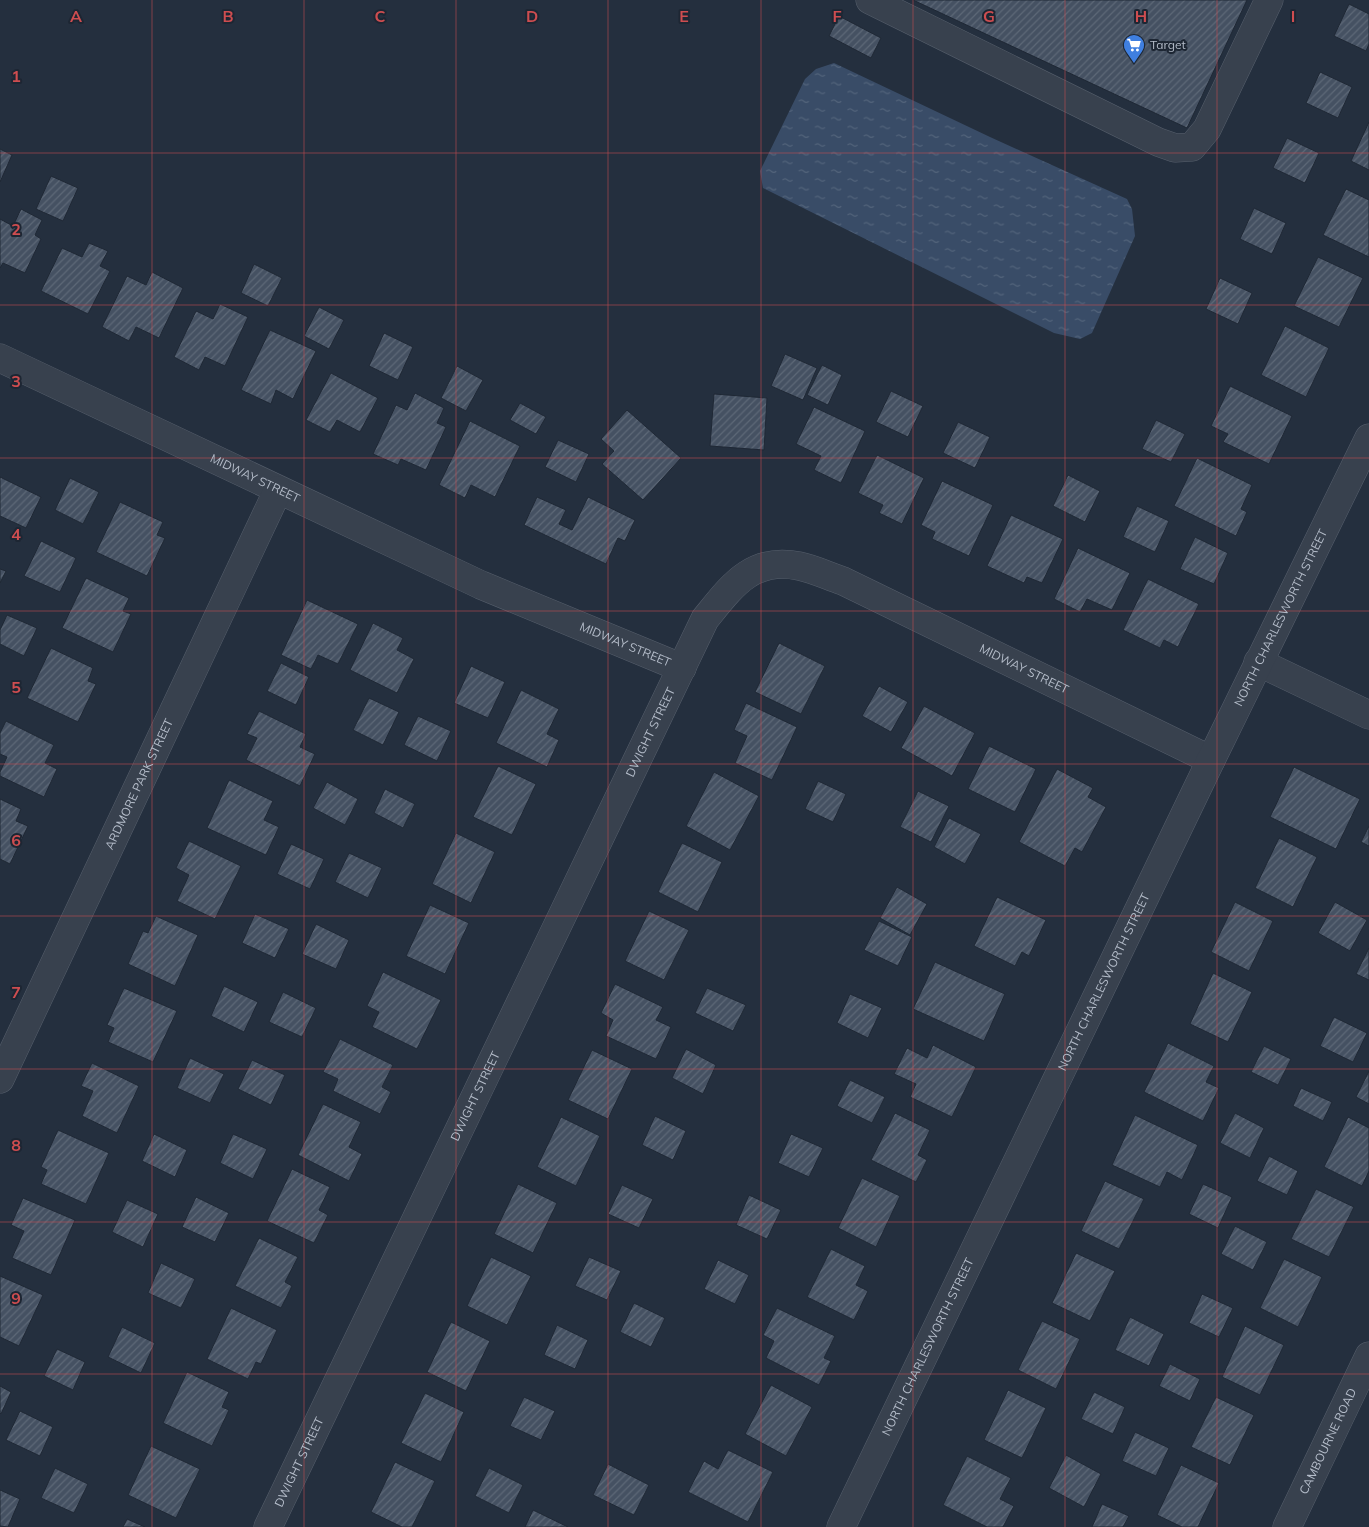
<svg xmlns="http://www.w3.org/2000/svg" width="1369" height="1527" font-family="Mulish,sans-serif">
  <defs>
    <pattern id="water-ripples" width="26" height="14" patternUnits="userSpaceOnUse" patternTransform="scale(1.25)"><rect width="26" height="14" fill="#394c67"/><path d="M2 4q2-2 4 0t4 0M15 11q2-2 4 0t4 0" fill="none" stroke="#53647b"/></pattern>
    <pattern id="building-hatch" width="6" height="6" patternUnits="userSpaceOnUse" patternTransform="scale(1.25)"><rect width="6" height="6" fill="#455162"/><path d="M-1 1l2-2M0 6l6-6M5 7l2-2" fill="none" stroke="#5d6877"/></pattern>
  </defs>
  <rect width="100%" height="100%" fill="#242f3e"/>
  <!-- water -->
  <path fill="url(#water-ripples)" d="M 834,63 L 990,137 L 1127,199 L 1132,209 L 1135,236 L 1092,333 L 1080,339 L 1054,333 L 763,188 L 760,171 L 805,79 L 816,69 Z"/>
  <!-- building -->
  <path fill="url(#building-hatch)" stroke="#1f2835" d="M 913,0 L 1247,0 L 1187,128 Z
    M 1349,4 L 1369,14 L 1369,44 L 1366,51 L 1334,36 Z
    M 839,16 L 881,38 L 871,58 L 829,36 Z
    M 1320,72 L 1352,87 L 1338,118 L 1306,103 Z
    M 1369,122 L 1369,170 L 1351,161 Z
    M 1287,138 L 1319,153 L 1305,183 L 1273,168 Z
    M 0,149 L 12,155 L 0,182 Z
    M 51,176 L 78,188 L 63,221 L 36,209 Z
    M 1346,189 L 1369,200 L 1369,257 L 1323,235 Z
    M 1254,208 L 1286,223 L 1272,254 L 1240,239 Z
    M 21,209 L 42,220 L 35,235 L 41,239 L 25,273 L 3,263 L 0,268 L 0,219 L 13,226 Z
    M 89,243 L 108,251 L 100,266 L 110,271 L 88,314 L 41,291 L 62,248 L 82,257 Z
    M 1318,257 L 1363,278 L 1339,327 L 1294,306 Z
    M 254,264 L 282,278 L 268,306 L 241,293 Z
    M 152,272 L 183,288 L 159,338 L 136,327 L 129,341 L 102,327 L 127,276 L 146,285 Z
    M 1220,278 L 1252,293 L 1238,324 L 1206,309 Z
    M 220,304 L 248,317 L 225,366 L 205,357 L 199,370 L 174,357 L 196,311 L 213,319 Z
    M 319,307 L 344,320 L 329,349 L 304,336 Z
    M 1285,326 L 1329,348 L 1306,397 L 1261,375 Z
    M 270,330 L 316,351 L 293,399 L 276,390 L 271,404 L 241,390 Z
    M 384,333 L 413,347 L 398,380 L 369,366 Z
    M 785,354 L 817,368 L 803,400 L 771,386 Z
    M 822,365 L 842,375 L 828,405 L 807,395 Z
    M 457,366 L 483,380 L 466,411 L 441,398 Z
    M 331,373 L 378,398 L 360,432 L 337,420 L 330,432 L 306,420 Z
    M 1230,386 L 1292,416 L 1269,464 L 1223,442 L 1228,434 L 1211,426 Z
    M 891,391 L 923,406 L 908,437 L 876,422 Z
    M 415,393 L 444,408 L 437,423 L 446,427 L 426,470 L 401,459 L 398,465 L 373,454 L 396,405 L 407,410 Z
    M 714,394 L 767,398 L 764,450 L 710,446 Z
    M 520,403 L 546,417 L 536,434 L 510,420 Z
    M 814,407 L 865,431 L 841,483 L 814,470 L 821,456 L 796,444 Z
    M 627,410 L 681,458 L 643,500 L 602,464 L 614,451 L 601,439 Z
    M 1156,420 L 1185,434 L 1171,462 L 1142,449 Z
    M 470,421 L 520,446 L 495,497 L 471,485 L 465,498 L 439,485 Z
    M 958,422 L 990,437 L 975,468 L 943,453 Z
    M 558,440 L 589,454 L 576,482 L 545,467 Z
    M 877,455 L 924,478 L 902,524 L 879,513 L 883,505 L 858,493 Z
    M 1197,458 L 1252,485 L 1241,509 L 1247,512 L 1236,536 L 1174,506 Z
    M 1068,475 L 1100,491 L 1085,522 L 1053,506 Z
    M 0,477 L 41,497 L 26,528 L 0,516 Z
    M 70,478 L 99,492 L 83,524 L 55,510 Z
    M 942,481 L 993,505 L 969,556 L 932,539 L 935,532 L 921,525 Z
    M 537,497 L 566,510 L 559,524 L 572,530 L 588,497 L 635,520 L 625,541 L 618,538 L 606,564 L 524,525 Z
    M 120,502 L 163,522 L 157,535 L 165,538 L 147,576 L 96,552 Z
    M 1137,506 L 1169,521 L 1155,552 L 1123,537 Z
    M 1011,515 L 1063,539 L 1042,583 L 1027,577 L 1024,583 L 987,566 Z
    M 1195,537 L 1228,553 L 1214,584 L 1180,569 Z
    M 41,541 L 76,558 L 60,592 L 24,576 Z
    M 1078,548 L 1130,573 L 1112,610 L 1087,599 L 1080,612 L 1054,599 Z
    M 0,569 L 6,571 L 0,583 Z
    M 86,578 L 129,598 L 123,611 L 131,614 L 113,652 L 62,628 Z
    M 1148,579 L 1199,604 L 1178,647 L 1164,640 L 1160,648 L 1123,630 Z
    M 307,600 L 358,624 L 338,664 L 318,655 L 311,669 L 281,655 Z
    M 7,615 L 37,628 L 24,656 L 0,644 L 0,630 Z
    M 373,623 L 403,638 L 397,650 L 414,659 L 397,693 L 350,670 Z
    M 779,643 L 825,666 L 801,714 L 755,692 Z
    M 51,648 L 93,668 L 88,681 L 96,684 L 78,722 L 27,698 Z
    M 281,663 L 309,677 L 296,705 L 267,691 Z
    M 471,666 L 505,682 L 488,718 L 454,703 Z
    M 879,686 L 908,702 L 891,732 L 862,716 Z
    M 521,690 L 559,709 L 547,734 L 559,740 L 547,767 L 496,743 Z
    M 369,698 L 399,712 L 383,745 L 353,730 Z
    M 746,703 L 797,727 L 772,780 L 735,763 L 747,736 L 734,730 Z
    M 924,706 L 975,733 L 952,776 L 901,748 Z
    M 259,711 L 306,734 L 300,747 L 315,754 L 300,786 L 246,760 L 257,738 L 247,734 Z
    M 418,716 L 451,731 L 437,761 L 404,745 Z
    M 6,721 L 54,745 L 45,763 L 57,769 L 44,797 L 0,776 L 0,772 L 7,757 L 0,754 L 0,733 Z
    M 989,746 L 1036,769 L 1015,812 L 968,789 Z
    M 498,766 L 536,784 L 512,835 L 473,817 Z
    M 1294,767 L 1360,799 L 1336,849 L 1270,817 Z
    M 1057,769 L 1093,788 L 1088,797 L 1106,807 L 1082,852 L 1075,848 L 1065,866 L 1019,842 Z
    M 714,772 L 759,796 L 730,850 L 686,826 Z
    M 229,780 L 273,801 L 264,820 L 279,827 L 266,855 L 207,828 Z
    M 818,781 L 846,794 L 833,822 L 805,809 Z
    M 327,782 L 358,799 L 345,825 L 313,808 Z
    M 385,789 L 415,804 L 403,828 L 374,813 Z
    M 918,791 L 949,806 L 931,842 L 900,827 Z
    M 0,799 L 21,809 L 16,821 L 28,826 L 10,864 L 0,859 Z
    M 949,818 L 981,834 L 965,864 L 934,847 Z
    M 1369,826 L 1369,846 L 1361,842 Z
    M 456,833 L 495,852 L 471,903 L 432,884 Z
    M 1279,838 L 1317,857 L 1293,907 L 1255,888 Z
    M 189,841 L 241,866 L 215,919 L 177,901 L 189,875 L 176,868 Z
    M 682,843 L 722,862 L 698,912 L 658,892 Z
    M 291,844 L 324,859 L 310,889 L 277,874 Z
    M 349,853 L 382,868 L 368,898 L 335,882 Z
    M 897,887 L 927,904 L 910,935 L 880,918 Z
    M 997,897 L 1046,920 L 1029,956 L 1022,952 L 1015,966 L 974,946 Z
    M 1235,902 L 1273,921 L 1249,971 L 1211,952 Z
    M 1335,902 L 1367,920 L 1350,951 L 1318,933 Z
    M 430,905 L 469,923 L 445,974 L 406,956 Z
    M 649,911 L 689,930 L 664,980 L 625,961 Z
    M 255,914 L 289,929 L 275,958 L 242,943 Z
    M 156,916 L 198,935 L 175,986 L 128,964 L 143,931 L 148,933 Z
    M 879,921 L 912,937 L 898,966 L 864,950 Z
    M 316,924 L 349,940 L 336,969 L 302,954 Z
    M 1369,948 L 1369,980 L 1356,974 Z
    M 935,962 L 1005,994 L 984,1041 L 913,1009 Z
    M 383,972 L 441,1000 L 417,1049 L 372,1027 L 379,1012 L 367,1006 Z
    M 1213,973 L 1252,992 L 1228,1042 L 1190,1024 Z
    M 615,984 L 663,1007 L 656,1020 L 671,1027 L 656,1059 L 606,1036 L 613,1020 L 601,1013 Z
    M 224,986 L 258,1002 L 244,1032 L 211,1016 Z
    M 124,988 L 177,1011 L 153,1062 L 108,1042 L 114,1028 L 107,1025 Z
    M 707,988 L 746,1005 L 733,1031 L 695,1013 Z
    M 283,992 L 316,1008 L 302,1037 L 269,1022 Z
    M 850,994 L 882,1008 L 868,1038 L 837,1023 Z
    M 1334,1017 L 1367,1033 L 1353,1062 L 1320,1046 Z
    M 340,1039 L 393,1065 L 382,1087 L 391,1092 L 380,1114 L 333,1091 L 338,1079 L 323,1072 Z
    M 1168,1043 L 1214,1066 L 1206,1082 L 1219,1088 L 1203,1121 L 1144,1092 Z
    M 933,1045 L 976,1067 L 952,1117 L 910,1097 L 916,1084 L 894,1074 L 907,1048 L 927,1058 Z
    M 1264,1046 L 1291,1059 L 1278,1085 L 1251,1072 Z
    M 686,1049 L 716,1065 L 703,1094 L 672,1078 Z
    M 592,1050 L 632,1069 L 608,1119 L 568,1100 Z
    M 190,1058 L 224,1074 L 210,1103 L 177,1088 Z
    M 252,1060 L 285,1075 L 271,1105 L 238,1089 Z
    M 92,1063 L 139,1086 L 117,1133 L 82,1116 L 93,1091 L 81,1086 Z
    M 1369,1071 L 1369,1104 L 1356,1097 Z
    M 850,1080 L 885,1097 L 872,1123 L 837,1106 Z
    M 1301,1088 L 1332,1102 L 1323,1121 L 1293,1106 Z
    M 323,1104 L 361,1122 L 349,1147 L 362,1154 L 349,1181 L 298,1155 Z
    M 895,1113 L 930,1130 L 918,1155 L 927,1160 L 916,1182 L 871,1160 Z
    M 1235,1113 L 1264,1128 L 1250,1158 L 1220,1143 Z
    M 1135,1115 L 1198,1145 L 1182,1180 L 1167,1172 L 1160,1187 L 1112,1165 Z
    M 655,1116 L 686,1131 L 673,1160 L 642,1145 Z
    M 561,1117 L 600,1136 L 576,1186 L 537,1167 Z
    M 1348,1117 L 1369,1128 L 1369,1171 L 1362,1186 L 1324,1167 Z
    M 58,1130 L 109,1153 L 86,1204 L 41,1184 L 47,1170 L 41,1167 Z
    M 154,1134 L 187,1150 L 175,1177 L 142,1161 Z
    M 233,1134 L 267,1149 L 253,1179 L 220,1163 Z
    M 791,1134 L 823,1148 L 809,1177 L 778,1163 Z
    M 1269,1156 L 1298,1171 L 1287,1195 L 1257,1181 Z
    M 292,1169 L 330,1187 L 319,1210 L 328,1215 L 314,1243 L 267,1221 Z
    M 862,1178 L 900,1196 L 876,1247 L 838,1228 Z
    M 1105,1181 L 1144,1199 L 1119,1249 L 1081,1231 Z
    M 518,1184 L 557,1203 L 533,1253 L 494,1234 Z
    M 1203,1184 L 1232,1197 L 1218,1228 L 1189,1214 Z
    M 622,1185 L 653,1199 L 639,1228 L 608,1214 Z
    M 1316,1189 L 1354,1207 L 1329,1257 L 1291,1239 Z
    M 749,1195 L 781,1210 L 767,1239 L 736,1225 Z
    M 196,1197 L 229,1213 L 215,1242 L 182,1227 Z
    M 23,1198 L 75,1220 L 51,1275 L 12,1258 L 24,1231 L 11,1225 Z
    M 127,1200 L 158,1214 L 143,1247 L 112,1232 Z
    M 1235,1226 L 1267,1242 L 1253,1270 L 1221,1254 Z
    M 259,1238 L 298,1257 L 285,1282 L 292,1286 L 281,1308 L 235,1286 Z
    M 831,1249 L 865,1266 L 856,1285 L 868,1291 L 854,1320 L 807,1297 Z
    M 1076,1253 L 1115,1271 L 1090,1321 L 1052,1303 Z
    M 491,1257 L 531,1276 L 507,1325 L 467,1306 Z
    M 589,1257 L 621,1271 L 607,1300 L 575,1286 Z
    M 1284,1259 L 1322,1277 L 1298,1327 L 1260,1308 Z
    M 718,1260 L 749,1275 L 735,1304 L 704,1289 Z
    M 161,1263 L 195,1279 L 181,1308 L 148,1293 Z
    M 0,1276 L 43,1295 L 19,1346 L 0,1337 Z
    M 1202,1294 L 1233,1308 L 1219,1337 L 1189,1323 Z
    M 634,1303 L 665,1318 L 651,1347 L 620,1332 Z
    M 231,1308 L 277,1330 L 261,1364 L 256,1362 L 248,1379 L 207,1359 Z
    M 777,1308 L 835,1336 L 824,1358 L 831,1361 L 819,1385 L 766,1358 L 774,1341 L 763,1335 Z
    M 1130,1317 L 1164,1334 L 1149,1366 L 1115,1350 Z
    M 1042,1321 L 1080,1339 L 1056,1389 L 1018,1370 Z
    M 451,1322 L 490,1341 L 466,1391 L 427,1372 Z
    M 557,1325 L 588,1340 L 575,1369 L 544,1355 Z
    M 1245,1326 L 1284,1345 L 1260,1395 L 1222,1377 Z
    M 122,1327 L 155,1343 L 141,1373 L 108,1357 Z
    M 57,1349 L 85,1362 L 73,1390 L 44,1376 Z
    M 1170,1364 L 1200,1379 L 1190,1401 L 1159,1386 Z
    M 187,1372 L 229,1392 L 222,1407 L 229,1410 L 212,1446 L 163,1423 Z
    M 771,1385 L 812,1407 L 786,1456 L 745,1434 Z
    M 0,1386 L 11,1392 L 1,1414 L 0,1413 Z
    M 1008,1390 L 1046,1408 L 1022,1458 L 984,1440 Z
    M 1094,1392 L 1125,1407 L 1113,1434 L 1081,1419 Z
    M 425,1393 L 464,1412 L 441,1462 L 401,1443 Z
    M 524,1397 L 555,1411 L 541,1440 L 510,1426 Z
    M 1216,1397 L 1254,1415 L 1230,1465 L 1191,1447 Z
    M 20,1411 L 53,1427 L 40,1456 L 6,1440 Z
    M 1135,1432 L 1169,1448 L 1156,1476 L 1122,1461 Z
    M 151,1446 L 200,1469 L 176,1518 L 128,1495 Z
    M 728,1450 L 773,1472 L 748,1522 L 688,1492 L 704,1461 L 718,1469 Z
    M 1066,1455 L 1101,1474 L 1084,1507 L 1049,1488 Z
    M 967,1456 L 1011,1478 L 1000,1499 L 1014,1506 L 1003,1527 L 987,1527 L 943,1505 Z
    M 395,1462 L 435,1481 L 412,1527 L 402,1527 L 371,1512 Z
    M 608,1464 L 649,1485 L 634,1515 L 593,1495 Z
    M 1181,1465 L 1219,1483 L 1198,1527 L 1182,1527 L 1157,1515 Z
    M 55,1468 L 88,1484 L 74,1513 L 41,1498 Z
    M 489,1468 L 523,1485 L 509,1513 L 475,1496 Z
    M 0,1490 L 20,1499 L 8,1527 L 0,1526 Z
    M 1102,1504 L 1129,1516 L 1123,1527 L 1092,1527 Z
    M 533,1510 L 568,1527 L 525,1527 Z
    M 127,1519 L 145,1527 L 123,1527 Z"/>
  <g fill="none" stroke-linecap="round" stroke-linejoin="round">
    <!-- minor casing -->
    <g stroke="#565f6c" stroke-width="29">
      <g id="minor">
        <path d="M 870,0 L 1158,142 L 1175,148 L 1192,147 L 1207,129 L 1269,0"/>
        <path id="s1" d="M 0,358 L 481,585 L 682,668"/>
        <path d="M 1258,662 L 1369,715"/>
        <path id="s2" d="M 0,1079 L 278,490"/>
        <path id="s3" d="M 268,1527 L 705,619 C 731,587 752,556 799,566 C 814,569 828,576 843,581 L 1211,760"/>
        <path id="s4" d="M 841,1527 L 1211,760 L 1369,438"/>
        <path id="s5" d="M 1287,1527 L 1369,1356"/>
      </g>
    </g>
    <!-- minor -->
    <use href="#minor" stroke="#38414e" stroke-width="28"/>
  </g>
  <!-- grid -->
  <path fill="none" stroke="#ce4d50" stroke-width="1" stroke-opacity="0.55" d="M 152,0 L 152,1527M 304,0 L 304,1527M 456,0 L 456,1527M 608,0 L 608,1527M 761,0 L 761,1527M 913,0 L 913,1527M 1065,0 L 1065,1527M 1217,0 L 1217,1527M 0,153 L 1369,153M 0,305 L 1369,305M 0,458 L 1369,458M 0,611 L 1369,611M 0,764 L 1369,764M 0,916 L 1369,916M 0,1069 L 1369,1069M 0,1222 L 1369,1222M 0,1374 L 1369,1374"/>
  <!-- icons -->
  <defs>
    <g id="supermarket-pin" transform="scale(1.125)"><path d="M0 17L-7.5 6A9.5 9.5 0 1 1 7.5 6Z" fill="#3f7fe0" stroke="#1d2633"/><path d="M-6-5.5h2.5l.6 2H6L4.5 2H-2.5L-4.4-4H-6ZM-1.5 3.2a1.3 1.3 0 1 0 .1 0ZM3 3.2a1.3 1.3 0 1 0 .1 0Z" fill="#fff"/></g>
  </defs>
  <g fill-rule="evenodd">
    <use href="#supermarket-pin" x="1134" y="45"/>
  </g>
  <g text-anchor="middle" stroke-width="4" stroke-linejoin="round" paint-order="stroke">
    <!-- poi labels -->
    <g font-size="12" fill="#b4bcc9" stroke="#1d2633" text-anchor="start">
      <text x="1150" y="49">Target</text>
    </g>
    <!-- street labels -->
    <g font-size="12" fill="#b4bcc9" stroke="#1d2633">
      <text dy="4" stroke="none"><textPath href="#s1" startOffset="282">MIDWAY STREET</textPath></text>
      <text dy="4" stroke="none"><textPath href="#s4" startOffset="1010">NORTH CHARLESWORTH STREET</textPath></text>
      <text dy="4" stroke="none"><textPath href="#s1" startOffset="688">MIDWAY STREET</textPath></text>
      <text dy="4" stroke="none"><textPath href="#s3" startOffset="1371">MIDWAY STREET</textPath></text>
      <text dy="4" stroke="none"><textPath href="#s3" startOffset="882">DWIGHT STREET</textPath></text>
      <text dy="4" stroke="none"><textPath href="#s2" startOffset="326">ARDMORE PARK STREET</textPath></text>
      <text dy="4" stroke="none"><textPath href="#s4" startOffset="605">NORTH CHARLESWORTH STREET</textPath></text>
      <text dy="4" stroke="none"><textPath href="#s3" startOffset="478">DWIGHT STREET</textPath></text>
      <text dy="4" stroke="none"><textPath href="#s4" startOffset="200">NORTH CHARLESWORTH STREET</textPath></text>
      <text dy="4" stroke="none"><textPath href="#s5" startOffset="95">CAMBOURNE ROAD</textPath></text>
      <text dy="4" stroke="none"><textPath href="#s3" startOffset="72">DWIGHT STREET</textPath></text>
    </g>
  </g>
  <g font-size="16" text-anchor="middle" font-weight="bold" fill="#ce4d50" stroke="#1d2633" stroke-width="4" stroke-linejoin="round" paint-order="stroke">
    <text x="76" y="22">A</text>
    <text x="228" y="22">B</text>
    <text x="380" y="22">C</text>
    <text x="532" y="22">D</text>
    <text x="684" y="22">E</text>
    <text x="837" y="22">F</text>
    <text x="989" y="22">G</text>
    <text x="1141" y="22">H</text>
    <text x="1293" y="22">I</text>
    <text x="16" y="82">1</text>
    <text x="16" y="235">2</text>
    <text x="16" y="387">3</text>
    <text x="16" y="540">4</text>
    <text x="16" y="693">5</text>
    <text x="16" y="846">6</text>
    <text x="16" y="998">7</text>
    <text x="16" y="1151">8</text>
    <text x="16" y="1304">9</text>
  </g>
</svg>
